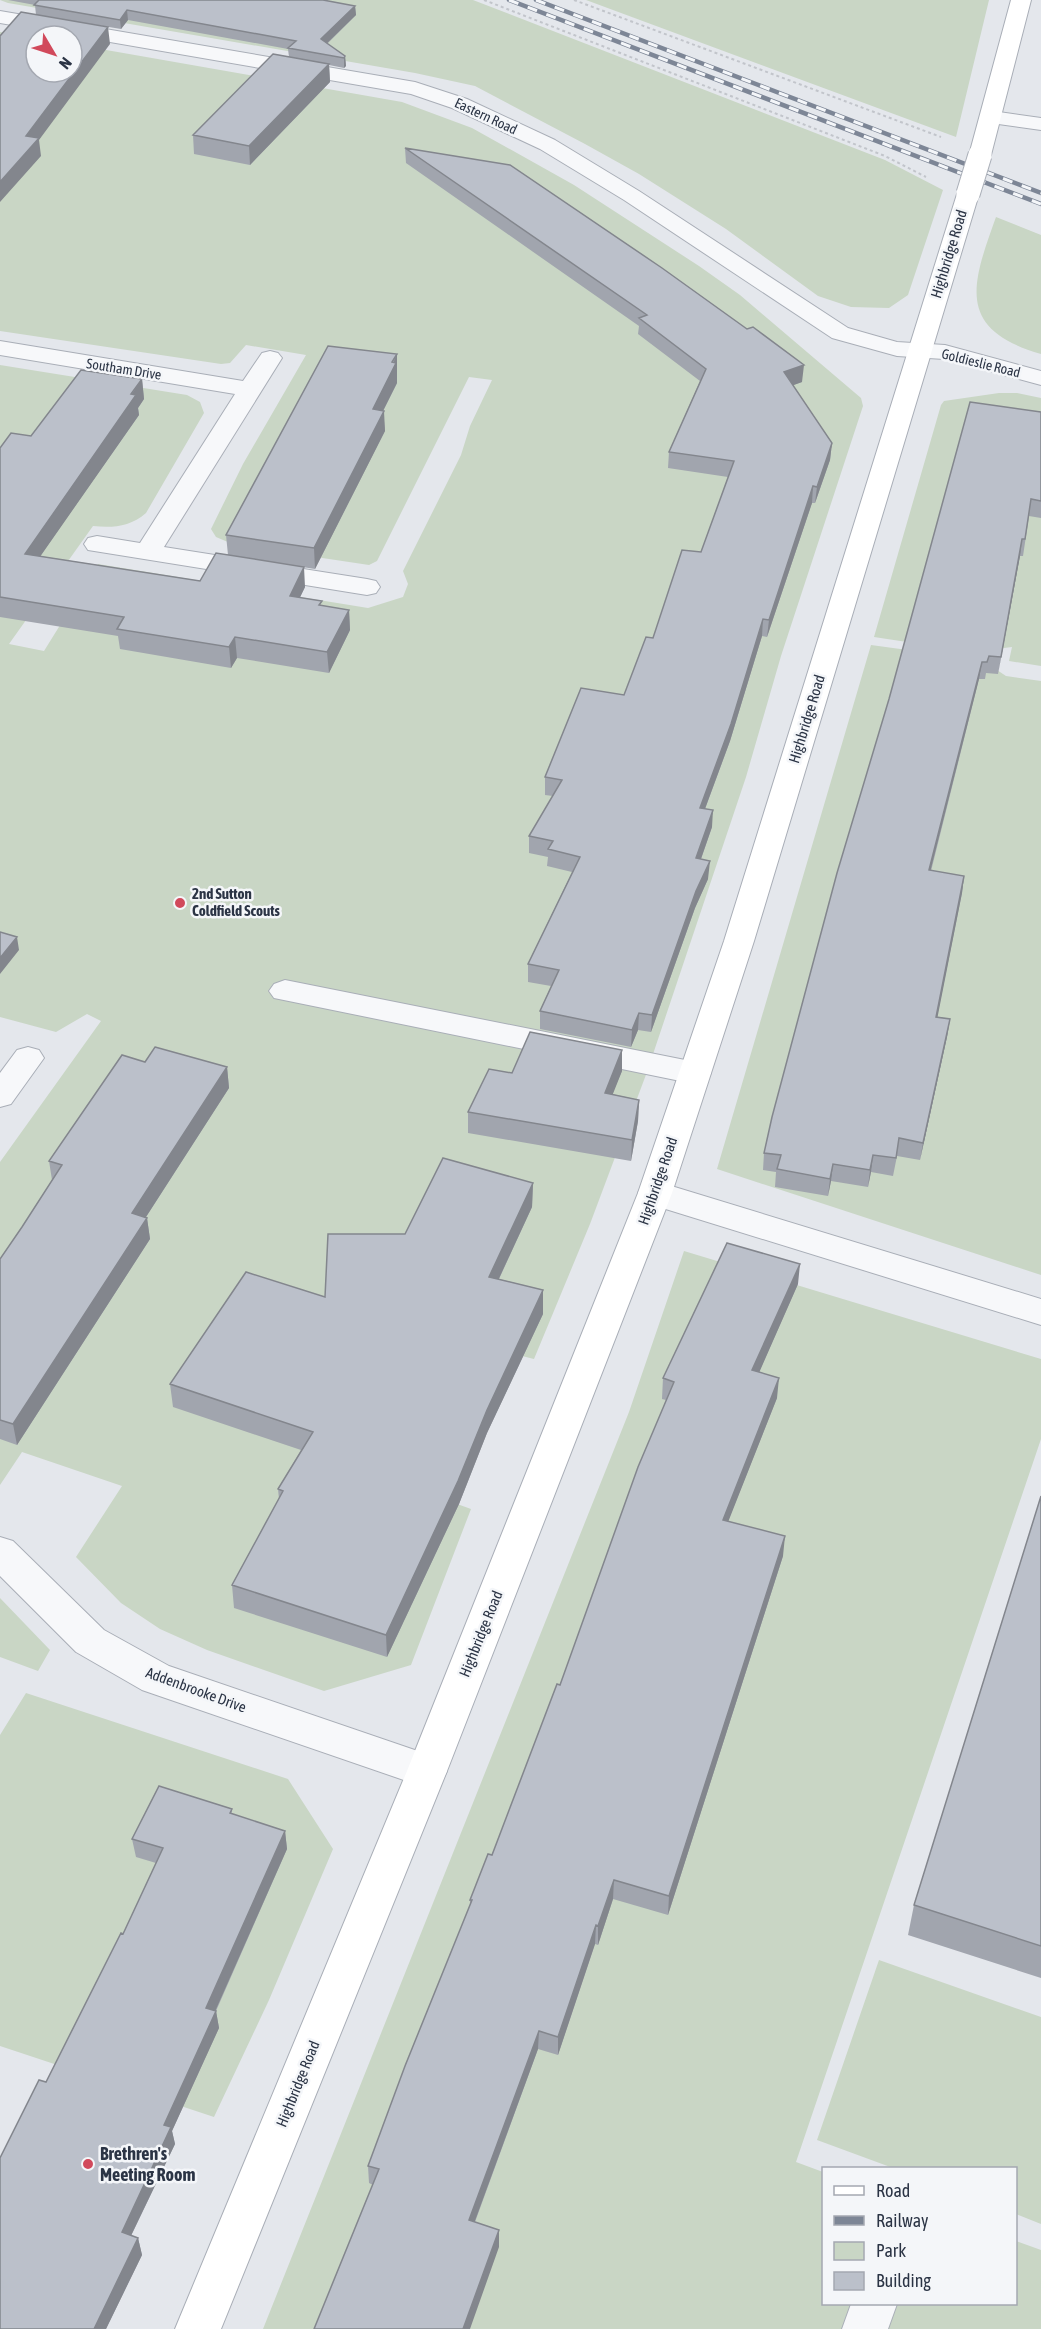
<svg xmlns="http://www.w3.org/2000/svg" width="1041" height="2329" font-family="'Asap Condensed',sans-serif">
  <rect width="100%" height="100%" fill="#e4e7ec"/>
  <!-- green -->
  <path fill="#c9d6c5" d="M 0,0 L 473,0 L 885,160 L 943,190 L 908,295 L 889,308 L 851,307 L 818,296 L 726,229 L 639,174 L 585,144 L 475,86 L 415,73 L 8,3 Z
    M 586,0 L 989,0 L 956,137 Z
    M 0,32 L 36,38 L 36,72 L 72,72 L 72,44 L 402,102 L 472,128 L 574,185 L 699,266 L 740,295 L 861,398 L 863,406 L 781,656 L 746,777 L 647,1072 L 590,1224 L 534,1359 L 388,1322 L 388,1479 L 471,1509 L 411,1665 L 324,1691 L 207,1650 L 160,1629 L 121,1603 L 76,1557 L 122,1486 L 22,1452 L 0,1485 L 0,1162 L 101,1021 L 87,1014 L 56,1032 L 0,1017 L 0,365 L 187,395 L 200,402 L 204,413 L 146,513 C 130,527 112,528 93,526 L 9,644 L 44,651 L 98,564 L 368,608 L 403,597 L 408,584 L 403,571 L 461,455 L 470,426 L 492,380 L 469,377 L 377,561 L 369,565 L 235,545 L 216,537 L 211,529 L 243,464 L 306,355 L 246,345 L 230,363 L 221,364 L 0,331 Z
    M 996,217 L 1041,235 L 1041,354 C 955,329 972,284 996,217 Z
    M 999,393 L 1017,393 L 1041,398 L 1041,666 L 1009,661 L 1012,647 L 973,652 L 874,637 L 941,405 L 944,401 Z
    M 871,645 L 966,658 L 988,664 L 1006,676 L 1041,681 L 1041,1275 L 717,1169 Z
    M 684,1251 L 1041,1359 L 1041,1439 L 796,2162 L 823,2172 L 824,2304 L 1016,2304 L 1016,2241 L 1041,2250 L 1041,2329 L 263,2329 L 629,1412 Z
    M 0,1598 L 50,1650 L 38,1671 L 0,1657 Z
    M 26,1693 L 288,1779 L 333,1849 L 269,2000 L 214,2117 L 0,2046 L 0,1735 Z
    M 879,1960 L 1041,2017 L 1041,2224 L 1016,2214 L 1016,2168 L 893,2168 L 817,2140 Z"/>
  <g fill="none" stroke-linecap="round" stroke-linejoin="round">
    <!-- lane casing -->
    <g stroke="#a9aeb7" stroke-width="2">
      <path id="lane" d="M 285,980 L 695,1062 L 706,1065 L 711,1073 L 706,1081 L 695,1084 L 274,998 L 269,991 L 274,984 Z
        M 655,1181 L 1041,1299 L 1041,1325 L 643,1202 L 638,1193 L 643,1184 Z
        M 851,2304 L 897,2304 L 888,2329 L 842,2329 Z"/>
    </g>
    <!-- street casing -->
    <g stroke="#a9aeb7" stroke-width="2">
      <path id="street" d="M 0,11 L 415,82 L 467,99 L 555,140 L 639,191 L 848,328 L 897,342 L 945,345 L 1041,371 L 1041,385 L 944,359 L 897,356 L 832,338 L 624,200 L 540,149 L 452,108 L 411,94 L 0,23 Z
        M 992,111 L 1041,118 L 1041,130 L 984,122 L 981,117 L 984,112 Z
        M 0,341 L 243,381 L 262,353 L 270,351 L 278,353 L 282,358 L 164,547 L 367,579 L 376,581 L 380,587 L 376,593 L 367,595 L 88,550 L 84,544 L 88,538 L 97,536 L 140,543 L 235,394 L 0,355 Z
        M 28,1047 L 39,1050 L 44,1058 L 11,1104 L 0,1107 L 0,1073 L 17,1050 Z
        M 0,1537 L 13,1541 L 104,1630 L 169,1666 L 441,1759 L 447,1771 L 441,1783 L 427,1788 L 142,1690 L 76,1652 L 0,1576 Z"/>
    </g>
    <!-- secondary casing -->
    <g stroke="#a9aeb7" stroke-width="2">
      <path id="secondary" d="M 1011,0 L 1031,0 L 991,155 L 988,160 L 980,162 L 972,160 L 969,155 Z
        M 968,187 L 976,189 L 979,194 L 754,941 L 672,1193 L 447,1771 L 221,2329 L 175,2329 L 407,1771 L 638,1193 L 724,941 L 957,194 L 960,189 Z"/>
    </g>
    <!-- path -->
    <path stroke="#c2c5cb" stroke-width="2" stroke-dasharray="3 3" stroke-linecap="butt" d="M 484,0 L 885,156 L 926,177
      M 574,0 L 941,137"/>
    <!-- lane -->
    <use href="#lane" fill="#f7f8fa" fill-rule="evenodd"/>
    <!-- street -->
    <use href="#street" fill="#f7f8fa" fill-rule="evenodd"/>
    <!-- secondary -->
    <use href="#secondary" fill="#fff" fill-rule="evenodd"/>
    <!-- rail casing -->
    <g stroke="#7d8696" stroke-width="4.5">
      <path id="rail" d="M 509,0 L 1041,204
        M 536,0 L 1041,193"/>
    </g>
    <!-- rail -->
    <use href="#rail" stroke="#f4f6f9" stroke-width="3" stroke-dasharray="10" stroke-linecap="butt"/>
    <!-- secondary-bridge casing -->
    <g stroke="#a9aeb7" stroke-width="25" stroke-linecap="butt">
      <path id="secondary-bridge" d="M 968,194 L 980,155"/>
    </g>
    <!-- secondary-bridge -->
    <use href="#secondary-bridge" stroke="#fff" stroke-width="23"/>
  </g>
  <!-- wall -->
  <path fill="#a1a5ae" d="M 8,0 L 323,0 L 355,6 L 356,15 L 327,44 L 345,56 L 346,66 L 344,68 L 329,65 L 330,82 L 250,165 L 194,154 L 193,135 L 289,57 L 288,49 L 128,20 L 121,29 L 36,15 L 35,5 Z
    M 405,148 L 802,382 L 793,385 L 832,443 L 830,460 L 815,503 L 812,503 L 767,637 L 762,636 L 730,741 L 705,809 L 712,827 L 701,859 L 708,879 L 695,908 L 651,1032 L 638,1030 L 631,1047 L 540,1029 L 540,1011 L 551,986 L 528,982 L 528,964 L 572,872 L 547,866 L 548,857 L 529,853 L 529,836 L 553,796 L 545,795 L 545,777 L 624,695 L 653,638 L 701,552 L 728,477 L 668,468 L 669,452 L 700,381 L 638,334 L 639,326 L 406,163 Z
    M 397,354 L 397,383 L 383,411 L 385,431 L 315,569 L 228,555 L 226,535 Z
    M 142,379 L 144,399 L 138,408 L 139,415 L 40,556 L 200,581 L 305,587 L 300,597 L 322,606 L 349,610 L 350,630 L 329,673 L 237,658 L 231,668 L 120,649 L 118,636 L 0,617 L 0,448 L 31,436 Z
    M 1041,412 L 1041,518 L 1029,516 L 1023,556 L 1020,556 L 998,674 L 986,673 L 985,679 L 979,679 L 931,871 L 964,876 L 962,893 L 937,1017 L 950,1019 L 947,1037 L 920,1160 L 897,1156 L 893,1176 L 871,1172 L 868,1187 L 831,1181 L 828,1196 L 775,1187 L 776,1172 L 763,1170 L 764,1153 Z
    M 622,1050 L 622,1071 L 612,1094 L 639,1100 L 638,1121 L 631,1161 L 468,1133 L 468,1112 L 512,1073 Z
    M 145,1062 L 227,1067 L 229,1088 L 146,1217 L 147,1218 L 150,1239 L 17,1445 L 0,1439 L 0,1259 L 22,1227 L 52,1180 L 49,1161 Z
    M 533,1183 L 532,1207 L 499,1279 L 543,1290 L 543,1314 L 487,1433 L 459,1504 L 387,1657 L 234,1608 L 232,1585 L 279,1499 L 278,1489 L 301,1450 L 173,1407 L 170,1384 L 325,1297 L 405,1234 Z
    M 798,1284 L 759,1372 L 777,1398 L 728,1521 L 783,1556 L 668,1915 L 613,1899 L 598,1945 L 595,1944 L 558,2055 L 538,2049 L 475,2222 L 499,2230 L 499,2247 L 369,2183 L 368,2166 L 470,1906 L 470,1900 L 492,1855 L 560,1685 L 666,1400 L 662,1399 L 663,1378 Z
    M 1041,1496 L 1041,1978 L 908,1935 L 914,1905 Z
    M 159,1786 L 232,1809 L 232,1814 L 285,1831 L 287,1849 L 216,2011 L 219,2028 L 172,2131 L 175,2144 L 131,2236 L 138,2238 L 142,2255 L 106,2329 L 0,2329 L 0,2158 L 39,2080 L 46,2082 L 121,1933 L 123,1934 L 156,1863 L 136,1857 L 132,1839 Z"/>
  <!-- shaded-wall -->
  <path fill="#83868d" d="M 355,6 L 356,15 L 321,49 L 321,39 Z
    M 127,10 L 128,20 L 121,29 L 120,20 Z
    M 108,27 L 110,44 L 39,140 L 41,156 L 0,202 L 0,182 L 26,136 Z
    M 345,56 L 346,66 L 344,68 L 344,58 Z
    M 329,64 L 330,82 L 250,165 L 249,146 Z
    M 397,354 L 397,383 L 374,429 L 373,409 Z
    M 804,365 L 802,382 L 783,389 L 784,372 Z
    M 142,379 L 144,399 L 138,408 L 139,415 L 28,574 L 25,554 Z
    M 384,411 L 385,431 L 315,569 L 314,548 Z
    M 832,443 L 830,460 L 815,503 L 817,487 Z
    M 813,486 L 812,503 L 767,637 L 769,620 Z
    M 1022,539 L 1020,556 L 998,674 L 1001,657 Z
    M 304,567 L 305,587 L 291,616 L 290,596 Z
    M 349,610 L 350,630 L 329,673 L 327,652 Z
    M 763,619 L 762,636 L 730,741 L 699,825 L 700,808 Z
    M 235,637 L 237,658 L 231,668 L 229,647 Z
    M 982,662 L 979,679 L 926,888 L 929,870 Z
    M 713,810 L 712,827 L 695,876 L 696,858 Z
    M 710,861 L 708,879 L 695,908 L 651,1032 L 652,1015 L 696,891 Z
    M 964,876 L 962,893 L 934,1035 L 936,1017 Z
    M 17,937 L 19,950 L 0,974 L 0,958 Z
    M 639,1013 L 638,1030 L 631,1047 L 632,1030 Z
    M 950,1019 L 947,1037 L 920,1160 L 923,1143 Z
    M 622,1050 L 622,1071 L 605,1114 L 605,1093 Z
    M 227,1067 L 229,1088 L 135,1234 L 132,1213 Z
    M 639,1100 L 638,1121 L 631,1161 L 632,1140 Z
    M 873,1155 L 871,1172 L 868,1187 L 870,1170 Z
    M 833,1164 L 831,1181 L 828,1196 L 830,1179 Z
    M 533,1183 L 532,1207 L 489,1300 L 489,1277 Z
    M 147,1218 L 150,1239 L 17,1445 L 13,1424 Z
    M 800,1264 L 798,1284 L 751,1391 L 752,1370 Z
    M 543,1290 L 543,1314 L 487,1433 L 459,1504 L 387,1657 L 386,1635 L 487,1410 Z
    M 779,1378 L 777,1398 L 721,1540 L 723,1520 Z
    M 785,1536 L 783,1556 L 668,1915 L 669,1896 Z
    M 285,1831 L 287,1849 L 209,2025 L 206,2008 Z
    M 614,1880 L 613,1899 L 598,1945 L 598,1926 Z
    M 596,1925 L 595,1944 L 558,2055 L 558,2037 Z
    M 216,2011 L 219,2028 L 172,2131 L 175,2144 L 125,2248 L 122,2232 L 164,2125 Z
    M 539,2031 L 538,2049 L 469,2237 L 469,2220 Z
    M 499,2230 L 499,2247 L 470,2329 L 463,2329 Z
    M 138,2238 L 142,2255 L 106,2329 L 94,2329 Z"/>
  <!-- building -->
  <path fill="#bbc0ca" stroke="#83868d" stroke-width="1.5" fill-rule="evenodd" d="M 39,0 L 323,0 L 355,6 L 321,39 L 345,56 L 344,58 L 288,48 L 296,41 L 127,10 L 120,20 L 34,5 Z
    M 21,12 L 108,27 L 26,136 L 39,138 L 0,182 L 0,36 ZM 36,36 L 72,36 L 72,72 L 36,72 Z
    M 273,54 L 329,64 L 249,146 L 193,135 Z
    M 405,148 L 510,165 L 662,268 L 747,329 L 753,327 L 804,365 L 784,372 L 832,443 L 817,487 L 813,486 L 769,620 L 763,619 L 731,724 L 700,808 L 713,810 L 696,858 L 710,861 L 696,891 L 652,1015 L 639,1013 L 632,1030 L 540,1011 L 559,970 L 528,964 L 580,857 L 548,849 L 553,841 L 529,836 L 562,780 L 545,777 L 581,688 L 624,695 L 646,637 L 653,638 L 682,550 L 701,552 L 734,461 L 669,452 L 706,369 L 639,318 L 647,315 Z
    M 328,346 L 397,354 L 392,362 L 396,363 L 373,409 L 384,411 L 314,548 L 226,535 Z
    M 81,370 L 142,379 L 131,394 L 136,395 L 25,554 L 200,581 L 216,553 L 304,567 L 290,596 L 322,601 L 319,605 L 349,610 L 327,652 L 235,637 L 229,647 L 117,629 L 124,617 L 0,597 L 0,448 L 11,433 L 31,436 Z
    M 970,402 L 1041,412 L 1041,501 L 1031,499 L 1025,539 L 1022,539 L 1001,657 L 989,656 L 987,662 L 982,662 L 929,870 L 964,876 L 936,1017 L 950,1019 L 923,1143 L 899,1138 L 896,1158 L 873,1155 L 870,1170 L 833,1164 L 830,1179 L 777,1169 L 781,1155 L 764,1153 L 772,1117 L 837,873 L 889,699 Z
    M 0,932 L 17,937 L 0,958 Z
    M 530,1032 L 622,1050 L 605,1093 L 639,1100 L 632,1140 L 468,1112 L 489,1069 L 512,1073 Z
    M 155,1047 L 227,1067 L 132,1213 L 147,1218 L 13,1424 L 0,1420 L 0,1259 L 22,1227 L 62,1165 L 49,1161 L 122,1055 L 145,1062 Z
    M 443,1158 L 533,1183 L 489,1277 L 543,1290 L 487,1410 L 458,1481 L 386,1635 L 232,1585 L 283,1491 L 278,1489 L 313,1432 L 170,1384 L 246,1272 L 325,1297 L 328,1234 L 405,1234 Z
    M 727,1243 L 800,1264 L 752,1370 L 779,1378 L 723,1520 L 785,1536 L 669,1896 L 614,1880 L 598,1926 L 596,1925 L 558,2037 L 539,2031 L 469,2220 L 499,2230 L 463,2329 L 314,2329 L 379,2169 L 368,2166 L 405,2066 L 472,1900 L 470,1900 L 488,1854 L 492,1855 L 557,1684 L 560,1685 L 638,1467 L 674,1382 L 663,1378 Z
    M 1041,1496 L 1041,1946 L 914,1905 Z
    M 159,1786 L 232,1809 L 230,1813 L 285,1831 L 206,2008 L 216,2011 L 164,2125 L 171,2127 L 122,2232 L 138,2238 L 94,2329 L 0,2329 L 0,2158 L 39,2080 L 46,2082 L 121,1933 L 123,1934 L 163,1848 L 132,1839 Z"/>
  <!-- markers -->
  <g fill="#d1495b" stroke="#f4f6f9" stroke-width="2">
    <circle cx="180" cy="903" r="6"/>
    <circle cx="88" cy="2164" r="6"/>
  </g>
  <g text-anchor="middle" stroke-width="5" stroke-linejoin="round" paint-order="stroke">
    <!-- far-street labels -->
    <g font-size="14" fill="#2b3445" stroke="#f4f6f9">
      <text transform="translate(486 116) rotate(25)" y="5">Eastern Road</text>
      <text transform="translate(981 363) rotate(14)" y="5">Goldieslie Road</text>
      <text transform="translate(124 369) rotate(9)" y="5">Southam Drive</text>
    </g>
    <!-- street labels -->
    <g font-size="15" fill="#2b3445" stroke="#f4f6f9">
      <text transform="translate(949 254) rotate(-73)" y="5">Highbridge Road</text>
      <text transform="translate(807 719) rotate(-73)" y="5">Highbridge Road</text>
      <text transform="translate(658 1181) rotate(-71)" y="5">Highbridge Road</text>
      <text transform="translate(481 1634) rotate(-68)" y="5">Highbridge Road</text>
      <text transform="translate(196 1690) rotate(20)" y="5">Addenbrooke Drive</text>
      <text transform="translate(298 2084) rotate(-68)" y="5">Highbridge Road</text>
    </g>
    <!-- poi labels -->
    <g font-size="15" font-weight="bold" fill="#2b3445" stroke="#f4f6f9" text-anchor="start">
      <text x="192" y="899">2nd Sutton<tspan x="192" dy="17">Coldfield Scouts</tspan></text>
    </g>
    <!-- near-poi labels -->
    <g font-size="18" font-weight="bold" fill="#2b3445" stroke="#f4f6f9" text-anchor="start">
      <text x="100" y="2160">Brethren's<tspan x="100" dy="21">Meeting Room</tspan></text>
    </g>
  </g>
  <!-- legend -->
  <rect x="822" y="2167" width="195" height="138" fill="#f4f6f9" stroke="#a4a8b1" stroke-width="1.5"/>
  <rect x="834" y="2186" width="30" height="9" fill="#ffffff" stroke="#a4a8b1" stroke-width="1.5"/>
  <text x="876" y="2197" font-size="18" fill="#2b3445">Road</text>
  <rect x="834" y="2216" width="30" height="9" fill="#7d8696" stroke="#a4a8b1" stroke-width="1.5"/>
  <text x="876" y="2227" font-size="18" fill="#2b3445">Railway</text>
  <rect x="834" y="2242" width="30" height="18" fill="#c9d6c5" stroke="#a4a8b1" stroke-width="1.5"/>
  <text x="876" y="2257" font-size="18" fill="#2b3445">Park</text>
  <rect x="834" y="2272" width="30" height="18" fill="#bbc0ca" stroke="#a4a8b1" stroke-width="1.5"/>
  <text x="876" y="2287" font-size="18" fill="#2b3445">Building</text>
  <!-- north arrow -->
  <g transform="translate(54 54) rotate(129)"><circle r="28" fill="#f4f6f9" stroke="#a4a8b1" stroke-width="1.5"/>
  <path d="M0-4.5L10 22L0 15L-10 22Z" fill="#d1495b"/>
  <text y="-9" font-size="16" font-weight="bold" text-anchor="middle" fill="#2b3445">N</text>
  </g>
</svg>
